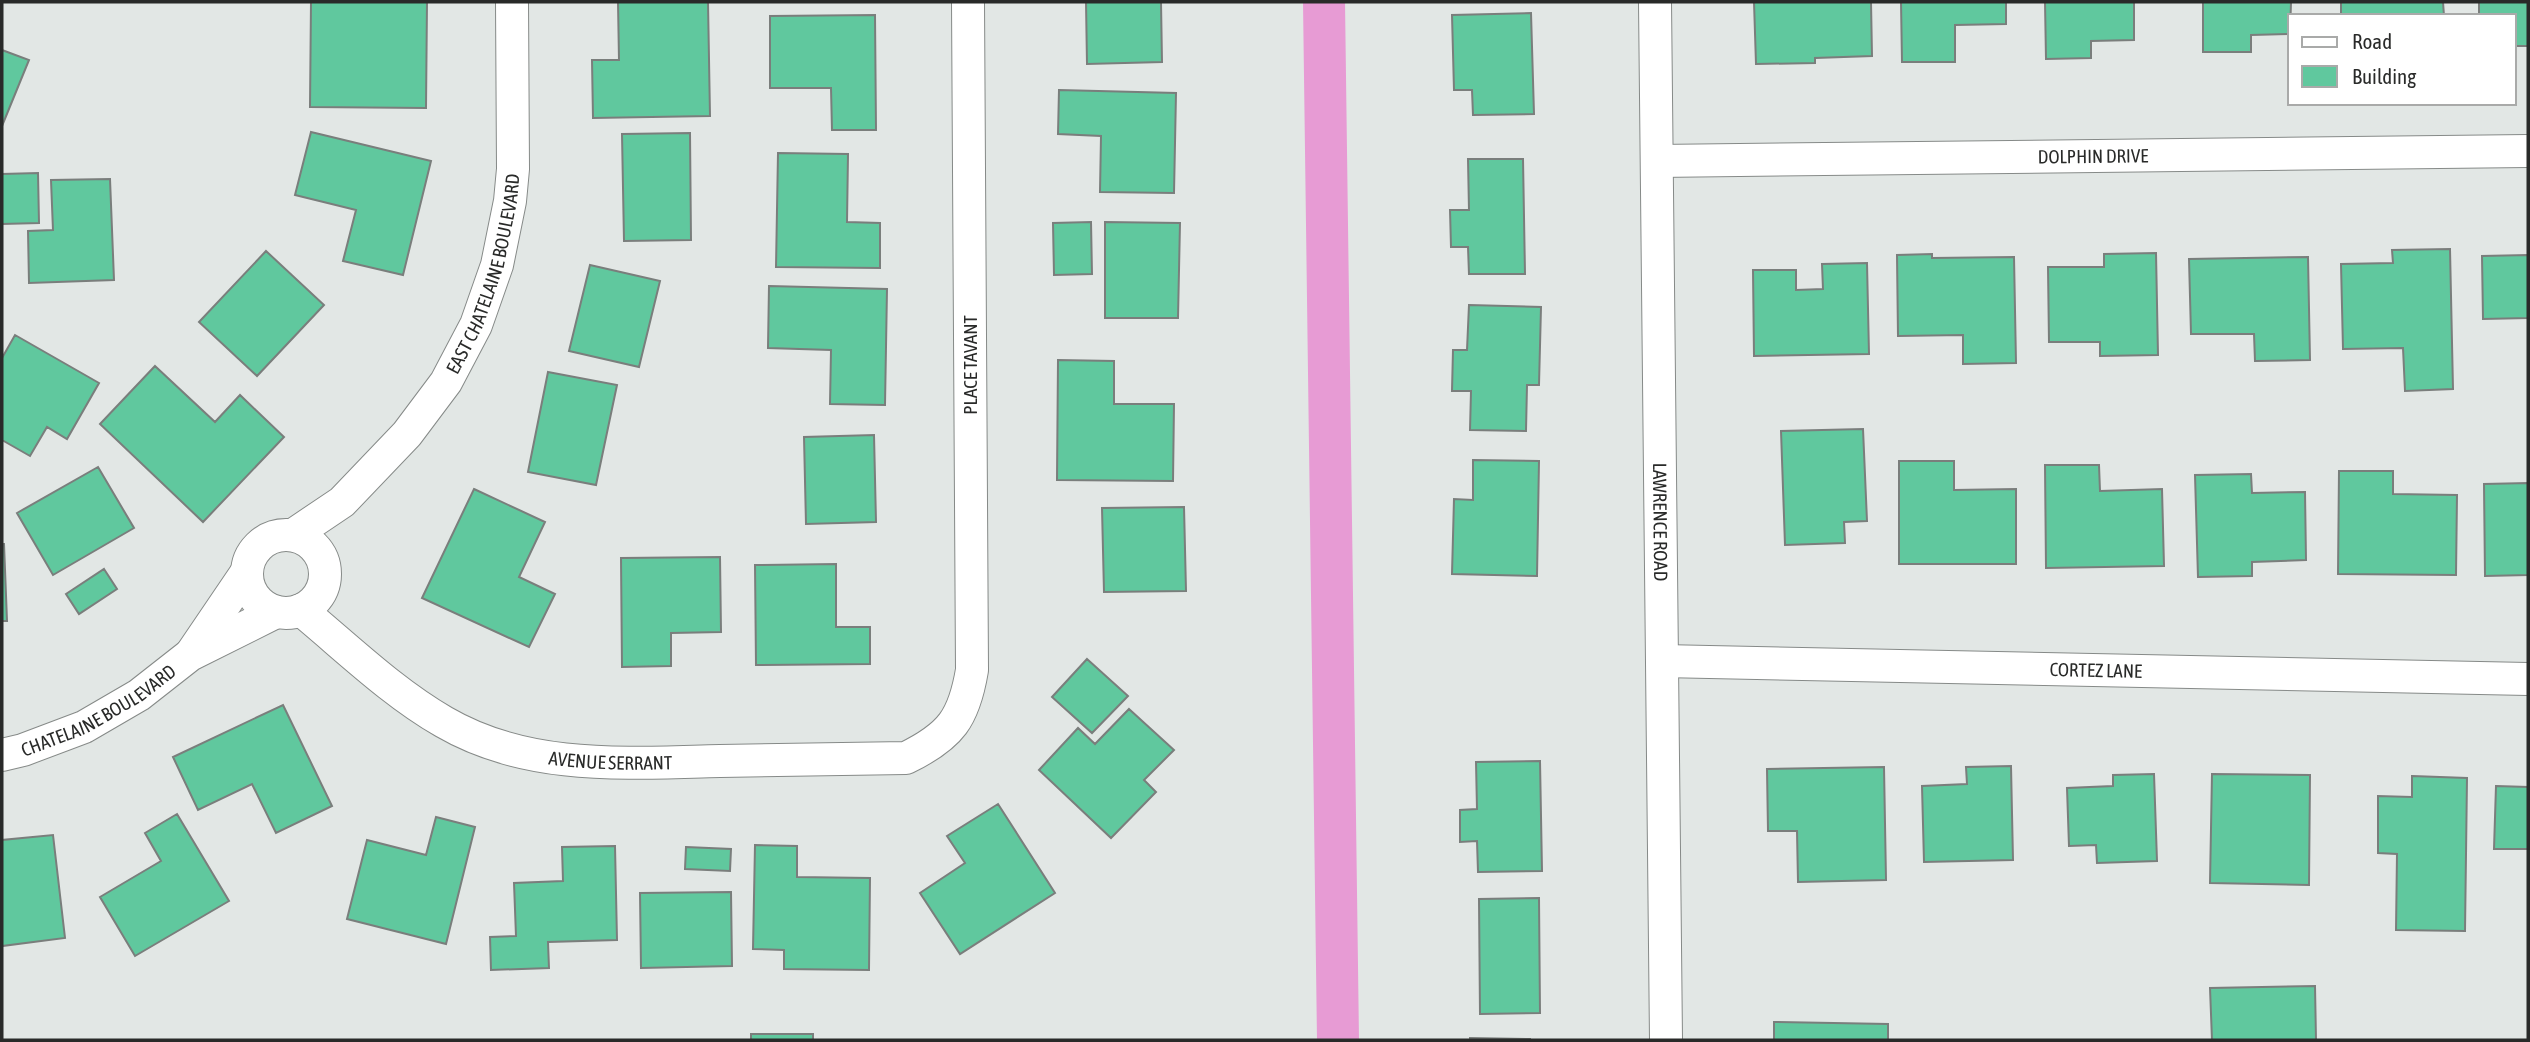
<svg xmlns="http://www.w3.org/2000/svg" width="2530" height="1042" font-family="'Asap Condensed',sans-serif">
  <rect width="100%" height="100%" fill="#e2e7e5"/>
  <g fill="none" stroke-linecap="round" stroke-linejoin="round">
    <!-- canal -->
    <path stroke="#e79bd4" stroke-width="42" d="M 1324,2 L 1338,1040"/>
  </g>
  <!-- building -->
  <path fill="#60c89e" stroke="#7a7e7c" stroke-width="2" d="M 311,2 L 427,2 L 426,108 L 310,107 Z
    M 618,2 L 708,2 L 710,116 L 593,118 L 592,60 L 619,60 Z
    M 1086,2 L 1161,2 L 1162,62 L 1087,64 Z
    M 1754,2 L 1871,2 L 1872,56 L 1815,58 L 1815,63 L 1756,64 Z
    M 1901,2 L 2006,2 L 2006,24 L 1955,25 L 1955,62 L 1902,62 Z
    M 2045,2 L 2134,2 L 2134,40 L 2091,41 L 2091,58 L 2046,59 Z
    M 2203,2 L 2291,2 L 2290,34 L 2251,35 L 2251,52 L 2203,52 Z
    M 2341,2 L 2443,2 L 2444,16 L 2341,16 Z
    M 2479,2 L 2528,2 L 2528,46 L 2514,46 L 2514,16 L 2479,16 Z
    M 1531,13 L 1534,114 L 1473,115 L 1472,90 L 1454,90 L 1452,15 Z
    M 875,15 L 876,130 L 832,130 L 831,88 L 770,88 L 770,16 Z
    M 2,50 L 29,60 L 2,126 Z
    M 1059,90 L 1176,93 L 1174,193 L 1100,192 L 1101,136 L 1058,134 Z
    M 311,132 L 431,161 L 403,275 L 343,261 L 356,210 L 295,195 Z
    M 690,133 L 691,240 L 624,241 L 622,134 Z
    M 778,153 L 848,154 L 847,222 L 880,223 L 880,268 L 776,267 Z
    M 1468,159 L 1523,159 L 1525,274 L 1469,274 L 1468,247 L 1451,247 L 1450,210 L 1469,210 Z
    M 38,173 L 39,223 L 2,224 L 2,174 Z
    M 110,179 L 114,280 L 29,283 L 28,231 L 53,230 L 51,180 Z
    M 1091,222 L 1092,274 L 1054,275 L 1053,223 Z
    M 1105,222 L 1180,223 L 1178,318 L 1105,318 Z
    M 2450,249 L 2453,389 L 2405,391 L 2403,348 L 2343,349 L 2341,264 L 2393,263 L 2392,250 Z
    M 266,251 L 324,305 L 257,376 L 199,322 Z
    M 2156,253 L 2158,355 L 2100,356 L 2100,342 L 2049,342 L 2048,267 L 2104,267 L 2104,254 Z
    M 1932,254 L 1932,258 L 2014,257 L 2016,363 L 1963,364 L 1963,335 L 1898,336 L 1897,255 Z
    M 2528,255 L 2528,318 L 2483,319 L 2482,256 Z
    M 2308,257 L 2310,360 L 2255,361 L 2254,334 L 2191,334 L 2189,259 Z
    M 1867,263 L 1869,354 L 1754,356 L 1753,270 L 1796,270 L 1796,290 L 1823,289 L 1822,264 Z
    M 590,265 L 660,281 L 639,367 L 569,351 Z
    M 769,286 L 887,289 L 885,405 L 830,404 L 831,350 L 768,348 Z
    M 1469,305 L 1541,307 L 1539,385 L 1527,385 L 1526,431 L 1470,430 L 1471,391 L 1452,391 L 1453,350 L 1467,350 Z
    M 15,335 L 99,383 L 67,439 L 47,427 L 30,456 L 2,440 L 2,358 Z
    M 1058,360 L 1114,361 L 1114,404 L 1174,404 L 1173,481 L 1057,480 Z
    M 155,366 L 215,422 L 240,395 L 284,437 L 203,522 L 100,424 Z
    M 548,372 L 617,385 L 596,485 L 528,472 Z
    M 1863,429 L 1867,521 L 1844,522 L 1845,543 L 1785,545 L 1781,431 Z
    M 874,435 L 876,522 L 806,524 L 804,437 Z
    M 1473,460 L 1539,461 L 1537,576 L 1452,574 L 1454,499 L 1473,500 Z
    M 1899,461 L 1954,461 L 1954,490 L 2016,489 L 2016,564 L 1899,564 Z
    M 2045,465 L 2099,465 L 2100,491 L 2162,489 L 2164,566 L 2046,568 Z
    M 98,467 L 134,528 L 53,575 L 17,513 Z
    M 2339,471 L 2393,471 L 2393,494 L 2457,495 L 2456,575 L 2338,574 Z
    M 2251,474 L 2252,493 L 2305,492 L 2306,560 L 2252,562 L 2252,576 L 2198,577 L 2195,475 Z
    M 2528,483 L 2528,575 L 2485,576 L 2484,484 Z
    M 474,489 L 545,522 L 519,577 L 555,594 L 529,647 L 422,598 Z
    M 1184,507 L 1186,591 L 1104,592 L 1102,508 Z
    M 2,544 L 4,544 L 7,621 L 2,621 Z
    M 720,557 L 721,632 L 671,633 L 671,666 L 622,667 L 621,558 Z
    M 836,564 L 836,627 L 870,627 L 870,664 L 756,665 L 755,565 Z
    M 104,569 L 117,589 L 79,614 L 66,594 Z
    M 1087,659 L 1128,696 L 1092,733 L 1052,697 Z
    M 283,705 L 332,806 L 276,833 L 252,784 L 198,810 L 173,757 Z
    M 1129,709 L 1174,750 L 1144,780 L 1156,792 L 1111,838 L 1039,770 L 1078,728 L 1095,744 Z
    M 1540,761 L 1542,871 L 1478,872 L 1477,841 L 1460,842 L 1460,810 L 1477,809 L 1476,762 Z
    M 2011,766 L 2013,860 L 1924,862 L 1922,786 L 1967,784 L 1966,767 Z
    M 1884,767 L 1886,880 L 1798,882 L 1797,831 L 1768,831 L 1767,769 Z
    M 2154,774 L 2157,861 L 2097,863 L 2096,845 L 2069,846 L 2067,788 L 2113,786 L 2113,775 Z
    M 2212,774 L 2310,775 L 2309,885 L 2210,883 Z
    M 2412,776 L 2467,778 L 2465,931 L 2396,930 L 2397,854 L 2378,853 L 2378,796 L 2412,797 Z
    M 2496,786 L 2528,787 L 2528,849 L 2494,849 Z
    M 998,804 L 1055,893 L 960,954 L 920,893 L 965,863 L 947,836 Z
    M 177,814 L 229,901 L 135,956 L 100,897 L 161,861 L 145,833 Z
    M 436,817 L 475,827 L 446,944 L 347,919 L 367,840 L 426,855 Z
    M 53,835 L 65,938 L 2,946 L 2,840 Z
    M 755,845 L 797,846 L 797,877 L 870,878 L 869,970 L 784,969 L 784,950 L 753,949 Z
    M 615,846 L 617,940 L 548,942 L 549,968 L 491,970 L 490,937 L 516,936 L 514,883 L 563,881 L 562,847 Z
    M 686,847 L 731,849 L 730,871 L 685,869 Z
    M 731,892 L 732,966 L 641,968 L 640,893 Z
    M 1539,898 L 1540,1013 L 1480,1014 L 1479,899 Z
    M 2315,986 L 2316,1040 L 2212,1040 L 2210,988 Z
    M 1774,1022 L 1888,1024 L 1888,1040 L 1774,1040 Z
    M 751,1034 L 813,1034 L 813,1040 L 751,1040 Z
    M 1470,1038 L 1530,1039 L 1530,1040 L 1470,1040 Z"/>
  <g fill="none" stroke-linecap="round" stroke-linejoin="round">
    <!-- minor casing -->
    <g stroke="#868a88" stroke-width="34">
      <g id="minor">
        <path id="s1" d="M 1655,2 L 1666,1040"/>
        <path id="s2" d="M 1657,161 L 2528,151"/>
        <path id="s3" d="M 293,535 L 342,502 L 407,434 L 446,382 L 476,325 L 497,265 L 510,201 L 513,169 L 512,2"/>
        <circle cx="286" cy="574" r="39"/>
        <path id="s4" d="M 301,610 C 348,649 392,692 444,722 C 528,771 626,763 720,761 C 782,760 844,759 906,758 C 951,736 964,718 972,670 L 968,2"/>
        <path d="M 191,654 L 246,573"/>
        <path id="s5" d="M 1662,661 L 2528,679"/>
        <path id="s6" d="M 2,755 L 23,750 L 84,727 L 139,695 L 190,655 L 276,612"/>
      </g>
    </g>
    <!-- minor -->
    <use href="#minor" stroke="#fff" stroke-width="32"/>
  </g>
  <g text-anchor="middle" stroke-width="5" stroke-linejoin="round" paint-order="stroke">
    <!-- street labels -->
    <g font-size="19" fill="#292a29" stroke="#fff">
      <text dy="7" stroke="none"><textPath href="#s2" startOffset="436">DOLPHIN DRIVE</textPath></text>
      <text dy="7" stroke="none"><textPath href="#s3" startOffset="334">EAST CHATELAINE BOULEVARD</textPath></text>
      <text transform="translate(970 365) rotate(-90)" y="7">PLACE TAVANT</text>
      <text dy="7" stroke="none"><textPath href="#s1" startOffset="520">LAWRENCE ROAD</textPath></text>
      <text dy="7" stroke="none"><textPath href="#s5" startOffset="434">CORTEZ LANE</textPath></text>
      <text dy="7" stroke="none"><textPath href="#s6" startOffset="107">CHATELAINE BOULEVARD</textPath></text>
      <text dy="7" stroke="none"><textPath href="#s4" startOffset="355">AVENUE SERRANT</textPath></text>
    </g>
  </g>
  <!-- border -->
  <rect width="2530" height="1042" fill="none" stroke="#292a29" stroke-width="7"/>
  <!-- legend -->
  <rect x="2288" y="14" width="228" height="91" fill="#ffffff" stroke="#a9aaa9" stroke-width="2"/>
  <rect x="2302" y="37" width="35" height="10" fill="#ffffff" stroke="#a9aaa9" stroke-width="2"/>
  <text x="2352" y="49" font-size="21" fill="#292a29">Road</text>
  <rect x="2302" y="66" width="35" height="21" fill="#60c89e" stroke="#a9aaa9" stroke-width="2"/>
  <text x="2352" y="84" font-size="21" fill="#292a29">Building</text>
</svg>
